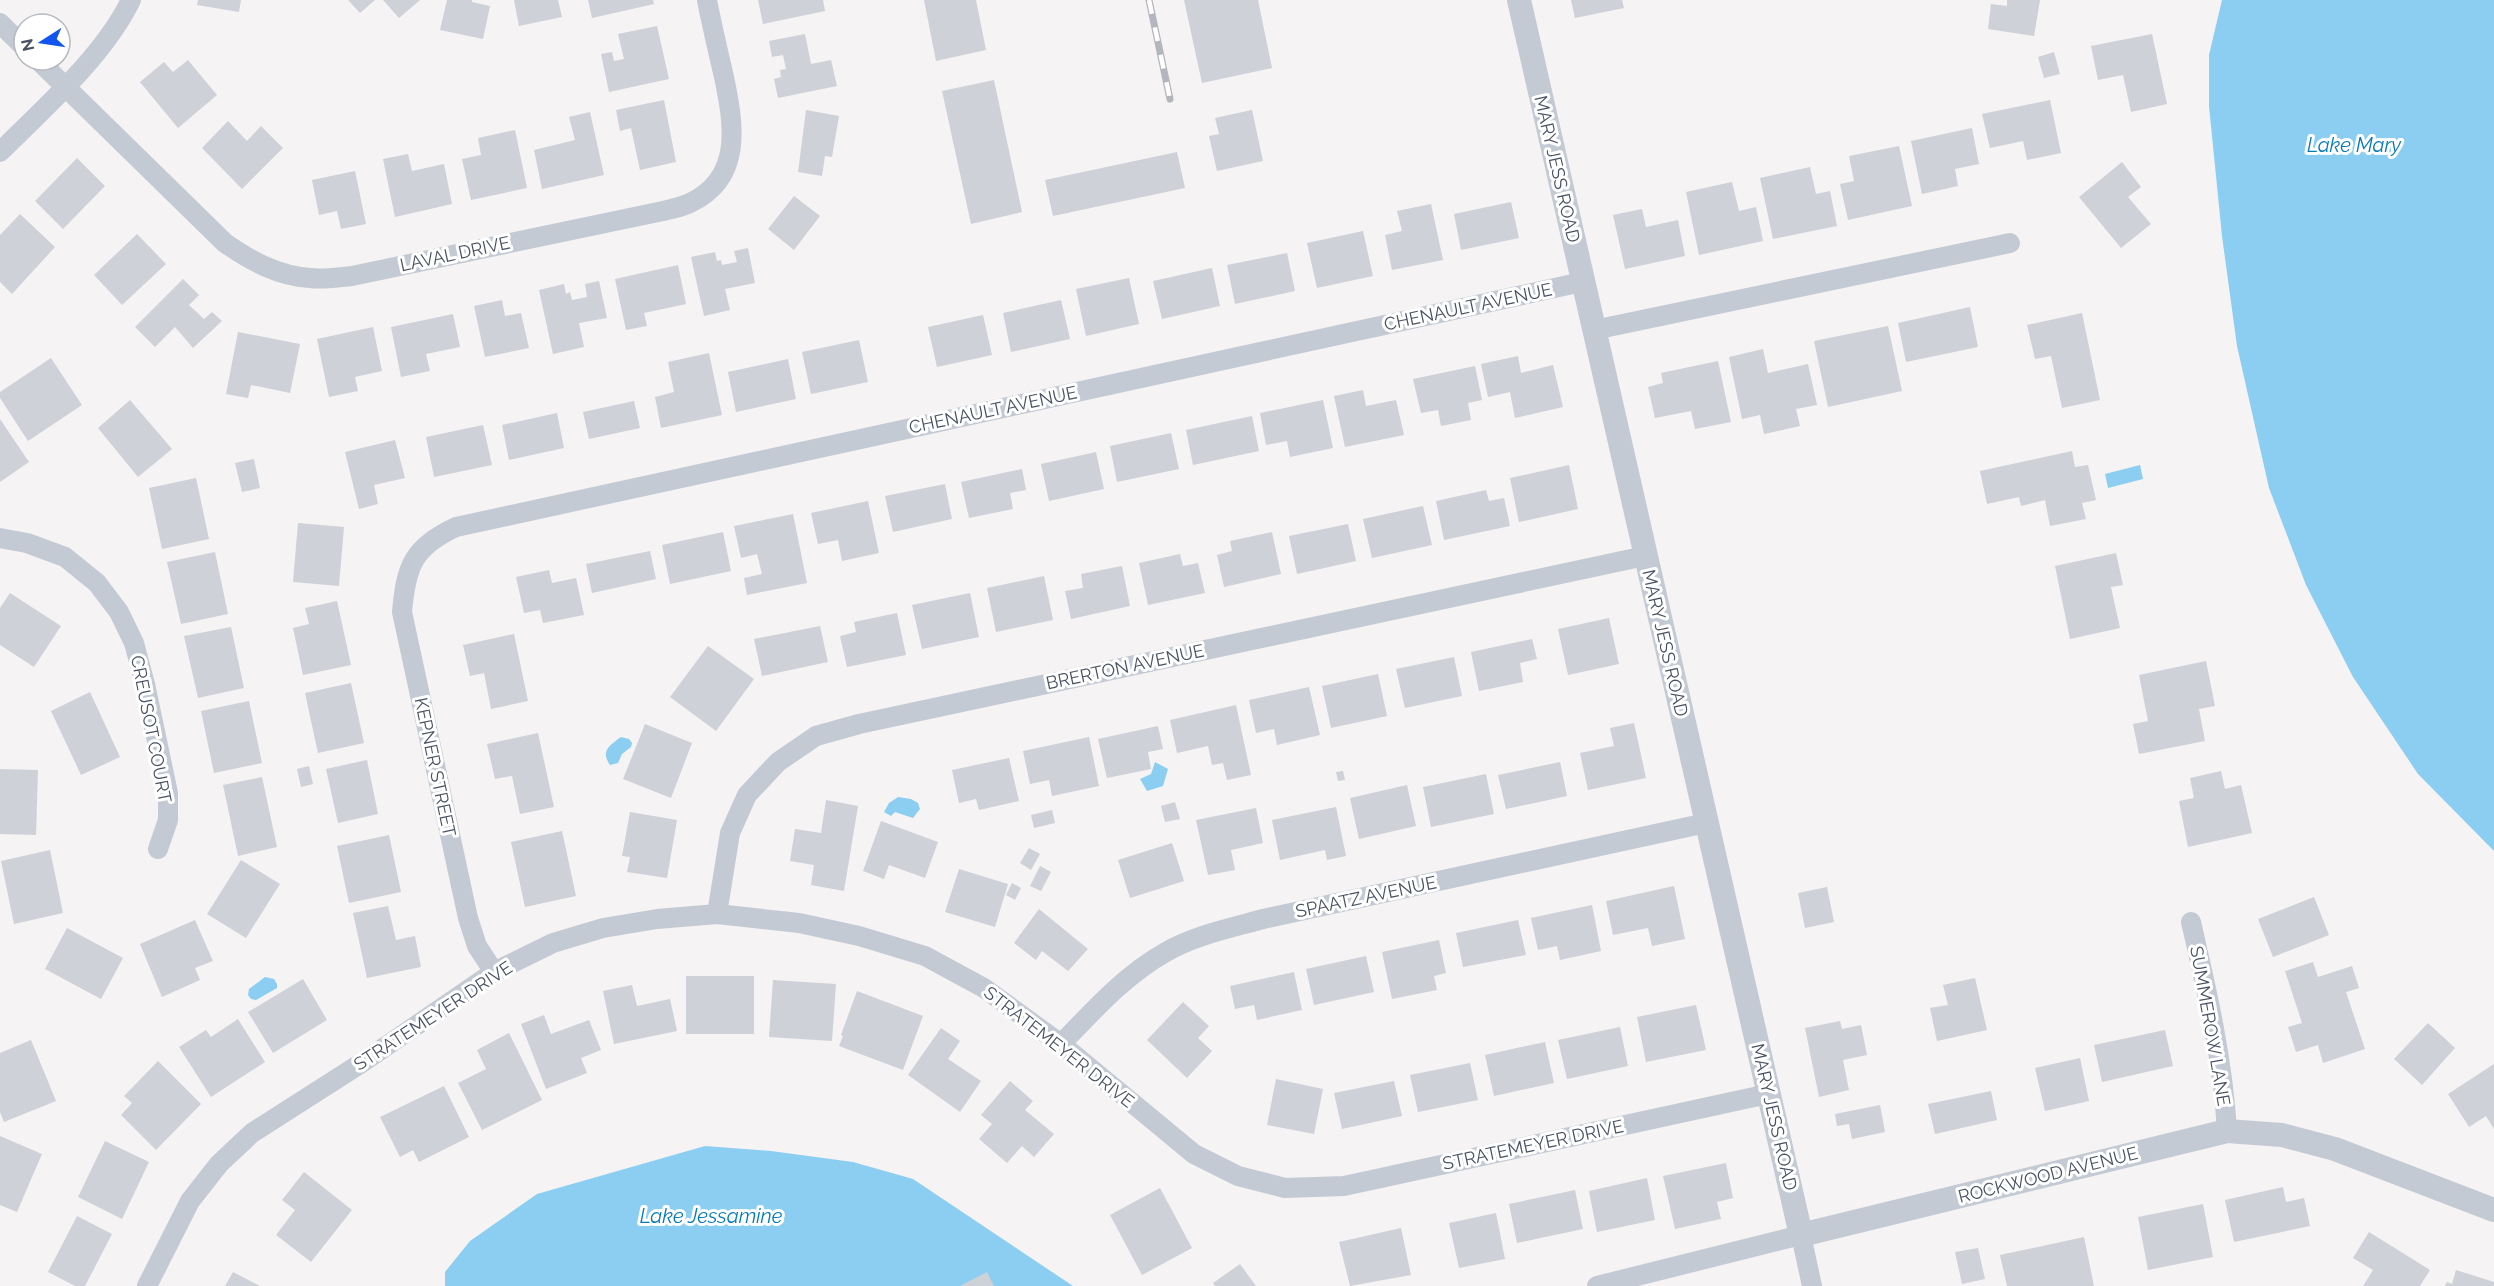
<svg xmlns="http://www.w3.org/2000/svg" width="2494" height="1286" font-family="Raleway,sans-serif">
  <rect width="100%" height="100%" fill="#f5f3f3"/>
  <!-- water -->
  <path fill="#8ccef2" d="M 2222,0 L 2494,0 L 2494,851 L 2418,774 L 2353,677 L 2306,585 L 2269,488 L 2237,346 L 2222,236 L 2209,106 L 2209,55 Z
    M 2140,465 L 2143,479 L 2108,488 L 2105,474 Z
    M 621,737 L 629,739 L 632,743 L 631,747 L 622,754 L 618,763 L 610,765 C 600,751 610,745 621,737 Z
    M 1155,762 L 1168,769 L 1163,786 L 1147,791 L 1140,779 L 1151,774 Z
    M 898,797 L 911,799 L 918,803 L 920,809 L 913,818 L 895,812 L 891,816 L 884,812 L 889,803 Z
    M 265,977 L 274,979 L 277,984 L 277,988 L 256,1000 L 251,999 L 248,995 L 249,989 Z
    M 705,1146 L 771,1151 L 853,1162 L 913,1179 L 1073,1286 L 445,1286 L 445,1272 L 470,1241 L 537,1194 Z"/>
  <!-- building -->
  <path fill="#ced1d8" d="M 198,0 L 241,0 L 239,12 L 197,5 Z
    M 348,0 L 375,0 L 360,13 Z
    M 383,0 L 420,0 L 399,18 Z
    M 447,0 L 472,0 L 472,2 L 490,6 L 483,39 L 440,30 Z
    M 514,0 L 558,0 L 562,17 L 519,26 Z
    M 588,0 L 653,0 L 654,4 L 592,18 Z
    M 758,0 L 823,0 L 825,11 L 763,24 Z
    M 924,0 L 976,0 L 986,50 L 936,61 Z
    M 1184,0 L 1258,0 L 1272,68 L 1202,83 Z
    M 1571,0 L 1622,0 L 1624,8 L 1575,18 Z
    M 2007,0 L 2040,0 L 2034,36 L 1988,29 L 1991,4 L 2007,6 Z
    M 657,26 L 669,79 L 609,92 L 601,54 L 612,52 L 614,61 L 624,59 L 618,34 Z
    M 805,34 L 811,64 L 831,60 L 837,86 L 778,98 L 774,79 L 781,77 L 780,70 L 786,69 L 783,55 L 772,57 L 769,41 Z
    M 2152,34 L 2167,104 L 2131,112 L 2123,75 L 2098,80 L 2091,46 Z
    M 2054,52 L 2060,74 L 2044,78 L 2038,57 Z
    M 188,60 L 217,95 L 178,128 L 140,82 L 164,62 L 173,72 Z
    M 994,80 L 1022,212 L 971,224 L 942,91 Z
    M 664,100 L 676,162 L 640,170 L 631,128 L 620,131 L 616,110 Z
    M 2050,100 L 2061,153 L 2027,160 L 2023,141 L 1990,148 L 1982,114 Z
    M 806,110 L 839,116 L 832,157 L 825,156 L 822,176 L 798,172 Z
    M 1252,110 L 1263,161 L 1217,171 L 1209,136 L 1219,134 L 1215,118 Z
    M 590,112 L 604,175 L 542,189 L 534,150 L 575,140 L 569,117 Z
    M 228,121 L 247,141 L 261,126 L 283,148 L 242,189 L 202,148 Z
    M 1972,128 L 1979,164 L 1955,169 L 1958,186 L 1922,194 L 1911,141 Z
    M 515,130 L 527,188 L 471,200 L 462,159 L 481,155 L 478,138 Z
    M 1899,146 L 1912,206 L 1848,220 L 1840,184 L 1854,181 L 1849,156 Z
    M 1177,152 L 1185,188 L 1053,216 L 1045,180 Z
    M 408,154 L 412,171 L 444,164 L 452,204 L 395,217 L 383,159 Z
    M 77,158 L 105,186 L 63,229 L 35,201 Z
    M 2122,162 L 2141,187 L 2128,197 L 2151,224 L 2121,248 L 2079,197 Z
    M 1810,167 L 1816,194 L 1830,191 L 1837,226 L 1773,239 L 1760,178 Z
    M 355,171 L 366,224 L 341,229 L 337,211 L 319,215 L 312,180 Z
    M 1732,182 L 1739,211 L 1756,207 L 1763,241 L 1699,255 L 1686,192 Z
    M 794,196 L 820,216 L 794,250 L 768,229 Z
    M 1511,202 L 1519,238 L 1461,250 L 1454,214 Z
    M 1431,204 L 1443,260 L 1392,270 L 1385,235 L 1402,231 L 1397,211 Z
    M 1642,209 L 1646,227 L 1678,220 L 1685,256 L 1625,269 L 1613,215 Z
    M 20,214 L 55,247 L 12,294 L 0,282 L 0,235 Z
    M 1363,231 L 1373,276 L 1317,288 L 1307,243 Z
    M 137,234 L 166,264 L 122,305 L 94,275 Z
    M 748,248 L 755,283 L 725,289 L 730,310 L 704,316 L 691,257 L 715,252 L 717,261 L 721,260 L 722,265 L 737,262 L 734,251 Z
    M 1287,253 L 1295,291 L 1235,304 L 1227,265 Z
    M 678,265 L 686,304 L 644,313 L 647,326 L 626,330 L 615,279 Z
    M 1212,268 L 1220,306 L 1162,319 L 1153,281 Z
    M 1129,278 L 1139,324 L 1086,336 L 1076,289 Z
    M 183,279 L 199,295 L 189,305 L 204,319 L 212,312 L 222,321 L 193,348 L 175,327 L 155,347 L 135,327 Z
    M 599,281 L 607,318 L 579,323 L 584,347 L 553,354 L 539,290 L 564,284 L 566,294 L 570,292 L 572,300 L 587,297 L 585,284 Z
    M 502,300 L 505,316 L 521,313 L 529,348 L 485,357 L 474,306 Z
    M 1061,300 L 1070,339 L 1011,352 L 1003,313 Z
    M 1970,307 L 1978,347 L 1906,362 L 1898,323 Z
    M 2082,313 L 2100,400 L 2062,408 L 2051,356 L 2035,359 L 2027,325 Z
    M 453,314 L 460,347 L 426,354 L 430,371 L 401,377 L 391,327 Z
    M 983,315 L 992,355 L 937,367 L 928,327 Z
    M 1888,326 L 1902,391 L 1828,407 L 1814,341 Z
    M 373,327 L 382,371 L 355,377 L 358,391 L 329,397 L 317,339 Z
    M 238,332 L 300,344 L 290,393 L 251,385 L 248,398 L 226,394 Z
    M 859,340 L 868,382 L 811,394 L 802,352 Z
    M 1763,349 L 1768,373 L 1808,364 L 1817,405 L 1796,409 L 1800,426 L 1764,434 L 1760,415 L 1742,419 L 1729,357 Z
    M 709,353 L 722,415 L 661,428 L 655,397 L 674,392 L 668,362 Z
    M 1518,356 L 1521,373 L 1553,365 L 1563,407 L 1515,418 L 1510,392 L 1488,397 L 1481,364 Z
    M 51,358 L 82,405 L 28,441 L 0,398 L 0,392 Z
    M 788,359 L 796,399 L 736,412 L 728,372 Z
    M 1718,361 L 1731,422 L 1695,429 L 1691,411 L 1655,418 L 1648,387 L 1663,383 L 1661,373 Z
    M 1475,366 L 1482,400 L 1468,403 L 1471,420 L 1441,426 L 1438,410 L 1421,413 L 1413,379 Z
    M 1363,390 L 1366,406 L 1396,400 L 1404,435 L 1345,447 L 1334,396 Z
    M 130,400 L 172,449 L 138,477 L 98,428 Z
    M 1323,400 L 1333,448 L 1290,457 L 1287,441 L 1266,445 L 1260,413 Z
    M 634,401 L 640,428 L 589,439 L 583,412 Z
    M 557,413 L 564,448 L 509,460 L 502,425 Z
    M 1252,416 L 1259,451 L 1193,465 L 1186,430 Z
    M 0,419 L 29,462 L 0,482 Z
    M 483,425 L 492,465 L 434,477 L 426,437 Z
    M 1171,433 L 1179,469 L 1117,482 L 1110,446 Z
    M 395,440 L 405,478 L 374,485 L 378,504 L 359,509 L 345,452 Z
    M 2072,451 L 2075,467 L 2088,465 L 2096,500 L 2082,503 L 2086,519 L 2050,526 L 2045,500 L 2021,506 L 2019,497 L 1987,504 L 1980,471 Z
    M 1096,452 L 1104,489 L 1049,501 L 1041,464 Z
    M 254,459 L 260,488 L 242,492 L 235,463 Z
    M 1569,465 L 1578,509 L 1519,522 L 1510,478 Z
    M 1022,469 L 1026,490 L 1010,493 L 1013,509 L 969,518 L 961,482 Z
    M 196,478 L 209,539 L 162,549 L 149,488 Z
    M 945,484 L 952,519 L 893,532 L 885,496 Z
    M 1486,490 L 1489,501 L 1504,498 L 1510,526 L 1444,540 L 1436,501 Z
    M 868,501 L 879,553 L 842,561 L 838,540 L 818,544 L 811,513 Z
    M 1423,506 L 1432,545 L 1372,558 L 1363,519 Z
    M 793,514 L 807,583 L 747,595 L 744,578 L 762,574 L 757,554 L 741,558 L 734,526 Z
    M 298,523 L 344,527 L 339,586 L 293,582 Z
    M 1348,524 L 1356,561 L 1297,574 L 1289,536 Z
    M 723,532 L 731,571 L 670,584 L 662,545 Z
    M 1272,532 L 1281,574 L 1224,587 L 1217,555 L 1232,551 L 1230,541 Z
    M 650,551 L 656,579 L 592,593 L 586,564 Z
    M 215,552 L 228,614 L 181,624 L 167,562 Z
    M 2116,553 L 2123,585 L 2111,587 L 2120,628 L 2070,639 L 2055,566 Z
    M 1180,554 L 1183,566 L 1198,563 L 1205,593 L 1148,605 L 1139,563 Z
    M 1122,566 L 1130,606 L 1071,619 L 1065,591 L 1083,588 L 1081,574 Z
    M 549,570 L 552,583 L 576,578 L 584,615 L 543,623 L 540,610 L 524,613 L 516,577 Z
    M 1044,576 L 1053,620 L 996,632 L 987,588 Z
    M 10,593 L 61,626 L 34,667 L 0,645 L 0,608 Z
    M 970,593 L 979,637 L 922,649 L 912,605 Z
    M 337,601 L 351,665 L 303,675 L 293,628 L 309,624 L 305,608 Z
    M 897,613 L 906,655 L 847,667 L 840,636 L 856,632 L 854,622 Z
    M 1609,618 L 1619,664 L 1568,675 L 1558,629 Z
    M 820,626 L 828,662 L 762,676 L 754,639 Z
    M 231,627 L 244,688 L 198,698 L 184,636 Z
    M 514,634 L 528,701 L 491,709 L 484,673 L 470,676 L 463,645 Z
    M 1532,639 L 1537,659 L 1520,663 L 1523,682 L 1479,691 L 1471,652 Z
    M 708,646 L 754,679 L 716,731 L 670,697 Z
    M 1454,657 L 1462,696 L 1405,708 L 1396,669 Z
    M 2206,661 L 2215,706 L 2199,709 L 2205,741 L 2139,754 L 2133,724 L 2148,721 L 2139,675 Z
    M 1378,674 L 1387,716 L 1331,728 L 1322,686 Z
    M 351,683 L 364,743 L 318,753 L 305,693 Z
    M 1309,687 L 1320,735 L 1277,745 L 1274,729 L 1256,733 L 1249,700 Z
    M 90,692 L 120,757 L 81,775 L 51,711 Z
    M 249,701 L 262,763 L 214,773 L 201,711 Z
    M 1236,705 L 1251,775 L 1227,780 L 1223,763 L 1212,765 L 1208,746 L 1177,753 L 1170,720 Z
    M 1634,723 L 1646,778 L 1588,790 L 1580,753 L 1614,746 L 1610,728 Z
    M 645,724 L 692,743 L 671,798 L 623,779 Z
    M 1158,726 L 1163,749 L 1148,752 L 1151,769 L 1107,778 L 1098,739 Z
    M 538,733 L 554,807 L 520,814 L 512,776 L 495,779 L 487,744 Z
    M 1089,737 L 1099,786 L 1052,796 L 1049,780 L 1030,784 L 1023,751 Z
    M 1009,758 L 1019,801 L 979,810 L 976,799 L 959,803 L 952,770 Z
    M 367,760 L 378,814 L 338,823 L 326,769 Z
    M 1560,762 L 1567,796 L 1506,809 L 1498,775 Z
    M 309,766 L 313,784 L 301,787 L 297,769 Z
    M 0,769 L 38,770 L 36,835 L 0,834 Z
    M 1343,771 L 1345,780 L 1338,781 L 1336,772 Z
    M 2221,771 L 2225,789 L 2241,785 L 2252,833 L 2188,847 L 2179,801 L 2194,798 L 2190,778 Z
    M 1486,774 L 1494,814 L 1431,827 L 1423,787 Z
    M 262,777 L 277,847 L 238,856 L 223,785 Z
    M 1407,785 L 1416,826 L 1359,839 L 1350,798 Z
    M 826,800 L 858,806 L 844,891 L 811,885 L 814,865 L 790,861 L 795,829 L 821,833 Z
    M 1175,802 L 1180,819 L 1165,822 L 1161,806 Z
    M 1336,807 L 1346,856 L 1327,860 L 1325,850 L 1280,860 L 1272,820 Z
    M 1256,808 L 1263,843 L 1231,850 L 1235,870 L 1208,875 L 1196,820 Z
    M 1052,810 L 1055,823 L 1034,828 L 1031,815 Z
    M 630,812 L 677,820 L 667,878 L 627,872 L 630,857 L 622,856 Z
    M 881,821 L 938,842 L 925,878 L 889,865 L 884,879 L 863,871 Z
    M 562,831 L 576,896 L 525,907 L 511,842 Z
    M 389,835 L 401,892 L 349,903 L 337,846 Z
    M 1172,843 L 1184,881 L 1130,898 L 1118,860 Z
    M 1029,848 L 1040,854 L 1031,870 L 1020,863 Z
    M 50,850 L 63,913 L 14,924 L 1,861 Z
    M 241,860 L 280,884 L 246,938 L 207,914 Z
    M 1040,866 L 1051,872 L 1041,891 L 1030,886 Z
    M 959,869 L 1008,884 L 995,927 L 945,912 Z
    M 1012,883 L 1021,888 L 1015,900 L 1006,895 Z
    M 1674,886 L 1685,939 L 1652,946 L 1648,928 L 1613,935 L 1606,901 Z
    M 1827,887 L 1834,922 L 1805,928 L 1798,893 Z
    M 2314,897 L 2329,935 L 2273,957 L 2258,919 Z
    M 1592,905 L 1601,951 L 1560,960 L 1557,946 L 1538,950 L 1531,918 Z
    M 388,906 L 396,940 L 415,936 L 421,967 L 367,978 L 353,913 Z
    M 1039,909 L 1088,949 L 1068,971 L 1042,951 L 1036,960 L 1014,943 Z
    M 195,920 L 213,961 L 195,968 L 200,980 L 162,997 L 140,944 Z
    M 1518,920 L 1526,955 L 1463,967 L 1456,933 Z
    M 67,928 L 123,958 L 101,999 L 45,969 Z
    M 1439,940 L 1446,973 L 1434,976 L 1437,990 L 1392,999 L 1382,952 Z
    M 1366,956 L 1374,992 L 1314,1005 L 1306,969 Z
    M 2313,962 L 2318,977 L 2352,966 L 2359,988 L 2346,992 L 2365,1049 L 2323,1063 L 2318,1045 L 2296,1052 L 2288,1027 L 2302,1023 L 2285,971 Z
    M 1294,972 L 1302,1010 L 1257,1020 L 1254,1005 L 1235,1009 L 1230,986 Z
    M 686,976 L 754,976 L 754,1034 L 686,1034 Z
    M 1975,978 L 1987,1030 L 1937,1041 L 1930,1008 L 1948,1005 L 1943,985 Z
    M 303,979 L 327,1020 L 273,1053 L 248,1012 Z
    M 773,980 L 836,984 L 832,1041 L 769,1037 Z
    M 632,985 L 637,1006 L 670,999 L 677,1031 L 614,1044 L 603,991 Z
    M 857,991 L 923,1016 L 903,1070 L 839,1046 L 843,1036 L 841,1035 Z
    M 1183,1002 L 1209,1026 L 1198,1038 L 1212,1051 L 1187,1078 L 1147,1040 Z
    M 1696,1005 L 1706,1050 L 1646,1062 L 1637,1017 Z
    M 544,1015 L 551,1034 L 589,1020 L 601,1050 L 581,1058 L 587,1073 L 546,1089 L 521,1024 Z
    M 238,1019 L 265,1062 L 211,1097 L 179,1047 L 206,1030 L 211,1037 Z
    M 1840,1021 L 1842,1029 L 1861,1025 L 1867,1055 L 1843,1060 L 1849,1090 L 1819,1097 L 1805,1028 Z
    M 2428,1023 L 2455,1048 L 2422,1085 L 2394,1059 Z
    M 1620,1027 L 1628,1066 L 1567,1079 L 1558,1040 Z
    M 941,1028 L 960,1041 L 948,1059 L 981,1081 L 960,1112 L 908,1075 Z
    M 2165,1030 L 2173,1066 L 2102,1082 L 2094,1045 Z
    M 509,1033 L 542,1100 L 482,1130 L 458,1083 L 486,1069 L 477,1050 Z
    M 31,1040 L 56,1101 L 4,1122 L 0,1112 L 0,1053 Z
    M 1545,1042 L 1554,1083 L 1494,1096 L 1485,1055 Z
    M 2080,1058 L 2089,1101 L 2045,1111 L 2035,1068 Z
    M 158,1061 L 201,1104 L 156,1150 L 121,1115 L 132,1103 L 124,1096 Z
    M 1470,1063 L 1478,1100 L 1418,1112 L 1410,1075 Z
    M 2494,1064 L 2494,1129 L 2486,1116 L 2469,1127 L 2448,1094 Z
    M 1276,1079 L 1323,1089 L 1314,1134 L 1267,1125 Z
    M 1010,1081 L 1033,1101 L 1025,1110 L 1054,1134 L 1034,1157 L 1022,1146 L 1007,1163 L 979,1139 L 992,1124 L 981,1115 Z
    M 1394,1081 L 1402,1116 L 1342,1129 L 1334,1093 Z
    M 444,1086 L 469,1137 L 419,1162 L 413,1150 L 400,1157 L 380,1117 Z
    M 1991,1091 L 1997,1120 L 1935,1134 L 1928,1104 Z
    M 1880,1105 L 1885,1132 L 1852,1139 L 1849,1124 L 1837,1126 L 1835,1114 Z
    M 0,1136 L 42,1154 L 17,1212 L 0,1205 Z
    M 105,1141 L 149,1162 L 122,1219 L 78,1197 Z
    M 1726,1163 L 1733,1198 L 1717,1202 L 1721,1219 L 1675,1229 L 1663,1176 Z
    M 304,1172 L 352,1210 L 311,1262 L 276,1235 L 295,1210 L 282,1200 Z
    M 1647,1178 L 1655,1220 L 1597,1232 L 1589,1191 Z
    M 2283,1187 L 2286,1202 L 2304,1198 L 2310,1226 L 2234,1242 L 2225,1200 Z
    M 1160,1188 L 1192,1248 L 1142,1275 L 1110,1215 Z
    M 1575,1190 L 1583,1229 L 1517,1243 L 1509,1204 Z
    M 2203,1204 L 2213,1257 L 2148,1270 L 2138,1217 Z
    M 1496,1213 L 1505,1259 L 1459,1268 L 1449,1223 Z
    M 77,1216 L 112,1234 L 85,1286 L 75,1286 L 48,1272 Z
    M 1401,1228 L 1411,1275 L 1350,1286 L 1339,1242 Z
    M 2369,1232 L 2430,1270 L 2420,1286 L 2363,1286 L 2373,1270 L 2353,1258 Z
    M 2084,1237 L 2094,1286 L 2007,1286 L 2000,1255 Z
    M 1978,1248 L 1985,1279 L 1962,1284 L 1955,1252 Z
    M 1240,1264 L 1256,1286 L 1215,1286 L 1213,1283 Z
    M 2456,1270 L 2494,1282 L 2494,1286 L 2445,1286 L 2447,1282 L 2452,1284 Z
    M 233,1272 L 260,1286 L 225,1286 Z
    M 987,1272 L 994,1286 L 960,1286 Z"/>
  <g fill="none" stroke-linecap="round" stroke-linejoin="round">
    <!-- minor -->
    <path stroke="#c3cad4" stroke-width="20" d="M 0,23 L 24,47
      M 38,60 L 225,243 C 251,261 278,276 310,278 C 324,280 339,277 352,276 L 663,211 C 671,209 682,207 690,203 C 743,178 734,125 724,77 C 718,51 712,26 707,0
      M 0,152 C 44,108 104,56 131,0
      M 1594,330 L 2010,243
      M 0,538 L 27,543 L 65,557 L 97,583 L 119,612 L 134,643 L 145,684 L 168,793 L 168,820 L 158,849
      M 717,914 L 730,833 L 747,795 L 778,762 L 816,736 L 859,724 L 1645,556
      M 2191,922 C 2207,991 2223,1060 2227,1131
      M 494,972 L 477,946 L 468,918 L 402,612 C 406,566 413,547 456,527 L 1582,282
      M 1061,1044 C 1094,1010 1125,975 1166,952 C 1195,935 1231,928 1263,919 L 1706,823
      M 147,1286 L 190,1201 L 219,1164 L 252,1133 L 363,1062 L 494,972 L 553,943 L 603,928 L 657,919 L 717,914 L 799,923 L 859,936 L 925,956 L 984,988 L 1061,1044 L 1194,1154 L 1238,1176 L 1285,1188 L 1344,1186 L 1768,1094
      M 1597,1286 L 1801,1235 L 1812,1286"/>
    <!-- tertiary -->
    <path stroke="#c3cad4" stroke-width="24" d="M 1519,0 L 1801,1235 L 2227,1131 L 2282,1135 L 2335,1149 L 2494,1210"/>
    <!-- rail casing -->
    <g stroke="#b4b6bd" stroke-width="7">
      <path id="rail" d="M 1149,0 L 1170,99"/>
    </g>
    <!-- rail -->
    <use href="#rail" stroke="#fff" stroke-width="4.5" stroke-dasharray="14" stroke-linecap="butt"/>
  </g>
  <g text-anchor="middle" stroke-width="6" stroke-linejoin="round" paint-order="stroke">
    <!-- street labels -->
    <g font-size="18" fill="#495262" stroke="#fff">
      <text transform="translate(1557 169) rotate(77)" y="6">MARY JESS ROAD</text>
      <text transform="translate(455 254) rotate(-12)" y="6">LAVAL DRIVE</text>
      <text transform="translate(1468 307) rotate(-12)" y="6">CHENAULT AVENUE</text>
      <text transform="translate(993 410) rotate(-12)" y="6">CHENAULT AVENUE</text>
      <text transform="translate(1665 643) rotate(77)" y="6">MARY JESS ROAD</text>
      <text transform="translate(1125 667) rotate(-12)" y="6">BRERTON AVENUE</text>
      <text transform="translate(151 729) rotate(79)" y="6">CREUSOT COURT</text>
      <text transform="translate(435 767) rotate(78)" y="6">KEPNER STREET</text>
      <text transform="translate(1366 897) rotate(-12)" y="6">SPAATZ AVENUE</text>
      <text transform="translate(433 1016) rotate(-33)" y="6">STRATEMEYER DRIVE</text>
      <text transform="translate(2210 1026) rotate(80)" y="6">SUMMEROW LANE</text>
      <text transform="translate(1059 1047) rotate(38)" y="6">STRATEMEYER DRIVE</text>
      <text transform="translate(1774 1117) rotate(77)" y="6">MARY JESS ROAD</text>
      <text transform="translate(1533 1145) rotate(-12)" y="6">STRATEMEYER DRIVE</text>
      <text transform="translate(2048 1175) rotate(-14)" y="6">ROCKWOOD AVENUE</text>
    </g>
    <!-- water labels -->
    <g font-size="20" font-style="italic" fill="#057ab9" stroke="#fff">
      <text x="2354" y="152">Lake Mary</text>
      <text x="711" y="1223">Lake Jessamine</text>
    </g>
  </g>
  <!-- north arrow -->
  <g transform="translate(42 42) rotate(258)"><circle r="28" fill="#ffffff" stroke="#b6bac0" stroke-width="1.5"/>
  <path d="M0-4.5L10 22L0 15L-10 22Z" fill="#1254f0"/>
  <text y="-9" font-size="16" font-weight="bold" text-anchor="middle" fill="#495262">N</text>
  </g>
</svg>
